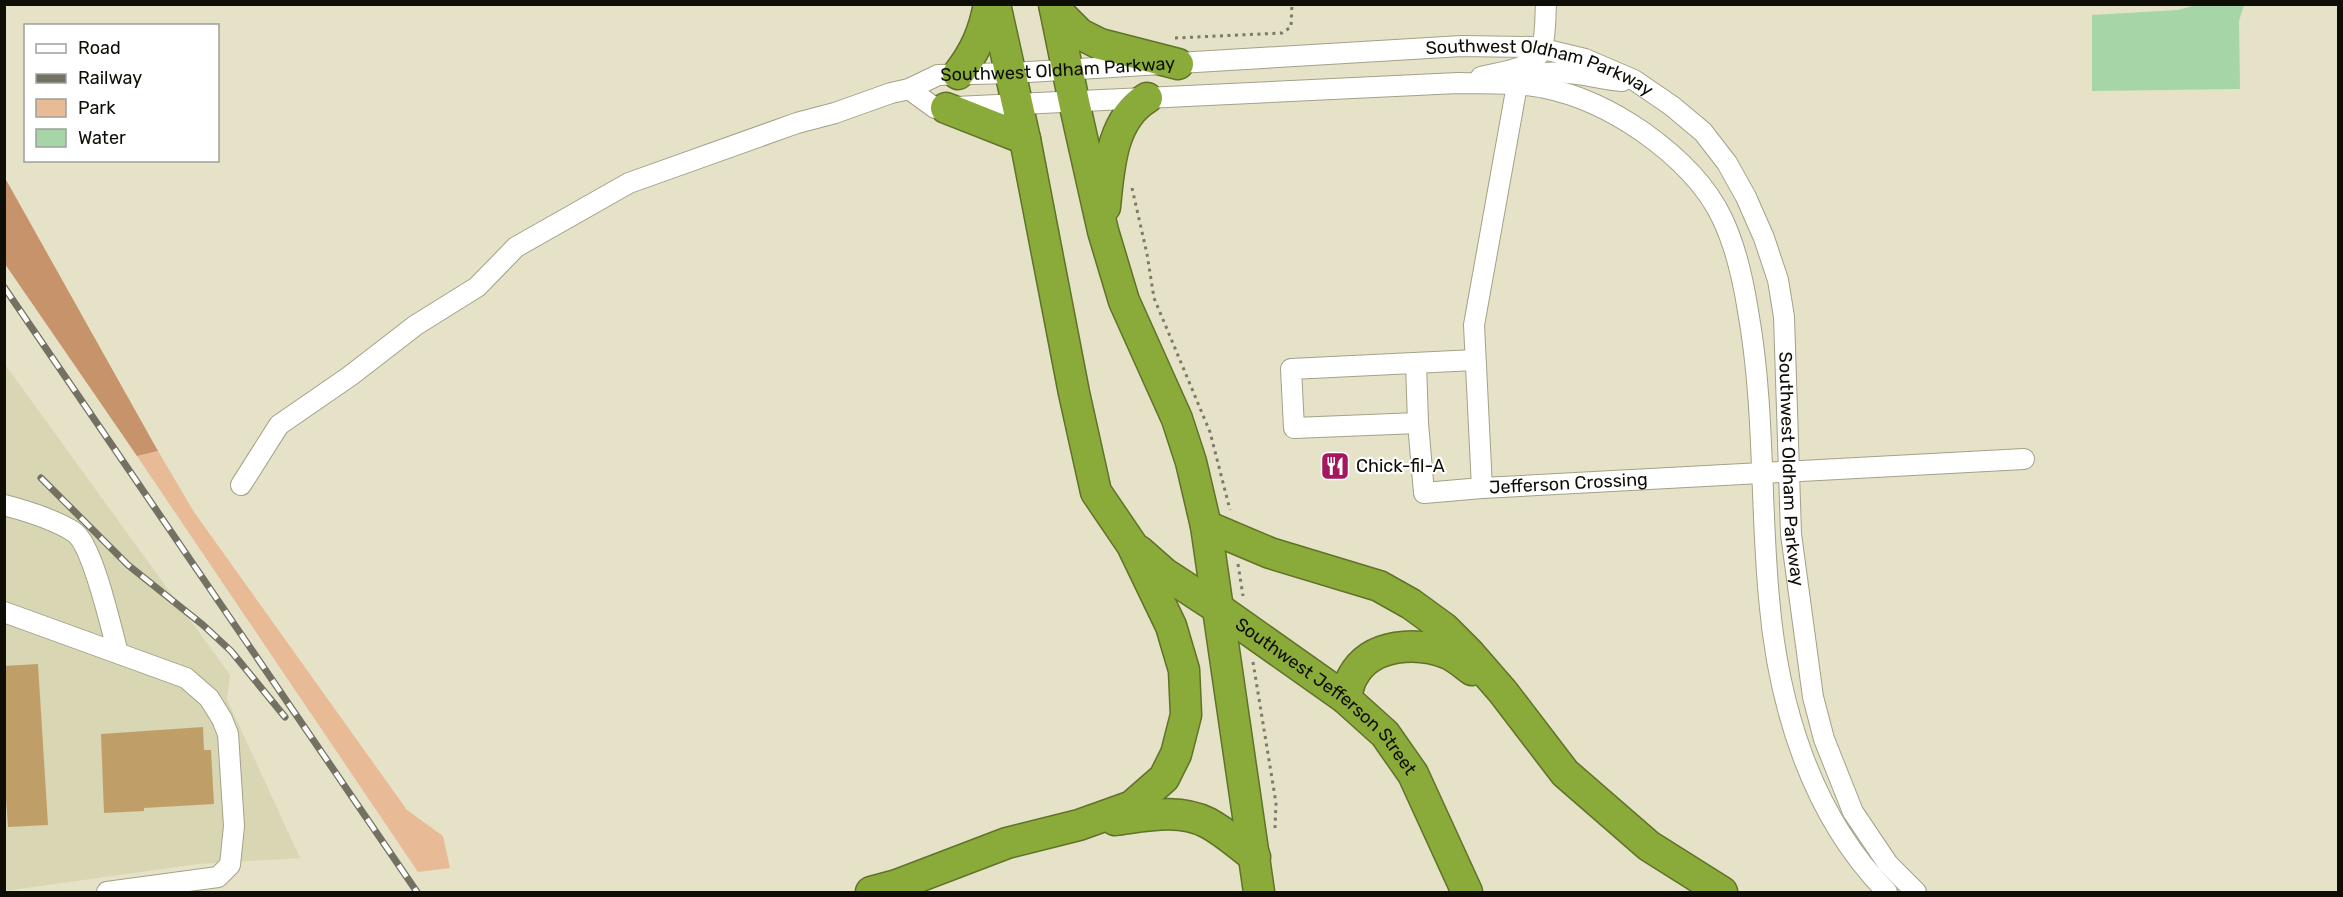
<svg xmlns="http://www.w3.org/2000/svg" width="2343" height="897" font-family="Rubik,sans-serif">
  <rect width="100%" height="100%" fill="#e5e2c8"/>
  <!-- built -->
  <path fill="#d9d6b4" d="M 4,363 L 230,675 L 227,699 L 300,858 L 198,864 L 5,891 Z"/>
  <!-- green -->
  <path fill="#e8ba95" d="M 158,451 L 194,512 L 407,810 L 443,836 L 450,868 L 418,872 L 137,456 Z"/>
  <!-- forest -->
  <path fill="#c6936a" d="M 5,178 L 158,451 L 137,456 L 5,264 Z"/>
  <!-- water -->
  <path fill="#a6d6a7" d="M 2196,5 L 2244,5 L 2239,21 L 2240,89 L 2092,91 L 2092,15 L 2178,10 Z"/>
  <!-- building -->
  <path fill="#bf9f67" d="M 38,664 L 48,825 L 8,827 L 4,771 L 4,666 Z
    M 203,727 L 204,750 L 211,750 L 214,804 L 144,808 L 144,811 L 104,813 L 101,734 Z"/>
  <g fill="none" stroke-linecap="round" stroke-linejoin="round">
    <!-- minor casing -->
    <g stroke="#a3a188" stroke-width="22">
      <g id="minor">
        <path d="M 1481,77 C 1499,72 1537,70 1542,47 C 1546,34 1545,18 1546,4"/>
        <path id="s1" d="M 1622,81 C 1588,78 1546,61 1517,85 L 1474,325 L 1482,488 L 2024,459"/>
        <path d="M 909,89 L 935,108 L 1458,83 C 1486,84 1517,82 1545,88 C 1580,95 1614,112 1643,132 C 1674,154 1705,182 1722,218 C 1736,247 1743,279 1748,311 C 1765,406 1760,502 1769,598 C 1778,705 1811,815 1887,892"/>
        <path d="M 1416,363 L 1418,423 L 1294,428 L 1291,369 L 1475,360"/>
        <path d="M 1418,423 L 1424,493 L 1482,488"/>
        <path id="s2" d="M 241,485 L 279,425 L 350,376 L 416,325 L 477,287 L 516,247 L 629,183 L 797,123 L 835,113 L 891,93 L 909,89 L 938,75 L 1011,73 L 1462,46 L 1535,47 L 1585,59 L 1634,80 L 1672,106 L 1703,132 L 1727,163 L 1746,197 L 1764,238 L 1778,280 L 1784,317 L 1791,534 L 1813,697 L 1824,739 L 1853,812 L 1888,864 L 1916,892"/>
        <path d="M 4,505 C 27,511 54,519 74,532 C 93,545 111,628 118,653"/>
        <path d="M 4,612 L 186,678 L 209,698 L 222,719 L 228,734 L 234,826 L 230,865 L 218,877 L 107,892"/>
      </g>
    </g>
    <!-- highway casing -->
    <g stroke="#5f7328" stroke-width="33">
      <g id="highway">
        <path d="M 1054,4 L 1074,102 L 1103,231 L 1124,301 L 1177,419 L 1191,462 L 1206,526 L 1259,892"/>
        <path d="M 1055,9 L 1080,34 L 1100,44 L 1178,64"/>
        <path d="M 958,74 C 975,52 984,32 989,4"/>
        <path d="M 946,108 L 1025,139"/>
        <path d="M 1105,207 C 1109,168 1111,120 1147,98"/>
        <path d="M 1206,526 L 1270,553 L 1379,586 L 1411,604 L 1444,628 L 1470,654 L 1503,692 L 1565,773 L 1649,846 L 1722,892"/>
        <path id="s3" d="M 1139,551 L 1164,573 L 1219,609 L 1345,698 L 1385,734 L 1413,774 L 1467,892"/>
        <path d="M 1345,698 C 1348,691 1349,682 1353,676 C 1371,643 1418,641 1449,654 C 1457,658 1464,664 1472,670"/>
        <path d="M 1115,820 C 1146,816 1179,808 1208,823 C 1225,832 1240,846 1255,857"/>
        <path d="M 871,892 L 897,885 L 1007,843 L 1079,825 L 1132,806 L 1164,778 L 1176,754 L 1186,715 L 1184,670 L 1171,626 L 1132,545 L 1096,492 L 1074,393 L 1025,139 L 995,4"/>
      </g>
    </g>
    <!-- path -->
    <path stroke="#7c7a68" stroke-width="3" stroke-dasharray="3 4.5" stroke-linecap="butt" d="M 1175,38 L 1282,33 L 1291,27 L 1292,4
      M 1132,188 L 1147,254 L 1154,298 L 1210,432 L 1230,510
      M 1238,564 L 1243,596
      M 1253,662 L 1276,803 L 1275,828"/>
    <!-- minor -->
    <use href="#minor" stroke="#fff" stroke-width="20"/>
    <!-- highway -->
    <use href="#highway" stroke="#8aaa3a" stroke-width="30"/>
    <!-- rail casing -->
    <g stroke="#737161" stroke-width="7">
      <path id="rail" d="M 4,287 L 417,892
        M 41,478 L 128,565 L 203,625 L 231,651 L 285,717"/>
    </g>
    <!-- rail -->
    <use href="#rail" stroke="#fff" stroke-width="4.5" stroke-dasharray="14" stroke-linecap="butt"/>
  </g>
  <!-- icons -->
  <defs>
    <g id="restaurant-square" transform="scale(1.5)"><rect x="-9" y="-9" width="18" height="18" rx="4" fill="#a3175e" stroke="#fff"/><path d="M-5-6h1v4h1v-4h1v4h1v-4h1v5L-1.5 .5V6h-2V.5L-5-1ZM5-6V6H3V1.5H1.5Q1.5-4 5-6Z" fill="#fff"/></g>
  </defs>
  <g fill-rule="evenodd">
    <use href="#restaurant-square" x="1335" y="466"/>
  </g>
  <g text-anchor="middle" stroke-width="4.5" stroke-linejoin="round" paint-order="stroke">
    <!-- street labels -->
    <g font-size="18" fill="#0f0e06" stroke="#fff">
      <text dy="6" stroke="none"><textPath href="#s2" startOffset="946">Southwest Oldham Parkway</textPath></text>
      <text dy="6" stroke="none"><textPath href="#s2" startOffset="1432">Southwest Oldham Parkway</textPath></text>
      <text dy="6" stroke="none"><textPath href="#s2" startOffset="1972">Southwest Oldham Parkway</textPath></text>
      <text dy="6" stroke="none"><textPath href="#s1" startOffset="602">Jefferson Crossing</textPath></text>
      <text dy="6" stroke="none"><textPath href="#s3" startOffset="238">Southwest Jefferson Street</textPath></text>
    </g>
    <!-- poi labels -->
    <g font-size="18" fill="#0f0e06" stroke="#fff" text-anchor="start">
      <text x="1356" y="472">Chick-fil-A</text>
    </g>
  </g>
  <!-- border -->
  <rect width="2343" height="897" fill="none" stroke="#0f0e06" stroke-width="12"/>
  <!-- legend -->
  <rect x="24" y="24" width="195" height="138" fill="#ffffff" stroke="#9f9f9b" stroke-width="1.5"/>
  <rect x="36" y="44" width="30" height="9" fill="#ffffff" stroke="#9f9f9b" stroke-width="1.5"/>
  <text x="78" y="54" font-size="18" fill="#0f0e06">Road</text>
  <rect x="36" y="74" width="30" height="9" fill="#737161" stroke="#9f9f9b" stroke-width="1.5"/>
  <text x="78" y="84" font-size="18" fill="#0f0e06">Railway</text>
  <rect x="36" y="99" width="30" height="18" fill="#e8ba95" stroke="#9f9f9b" stroke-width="1.5"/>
  <text x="78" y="114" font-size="18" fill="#0f0e06">Park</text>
  <rect x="36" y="129" width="30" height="18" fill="#a6d6a7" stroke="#9f9f9b" stroke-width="1.5"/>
  <text x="78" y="144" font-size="18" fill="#0f0e06">Water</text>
</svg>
